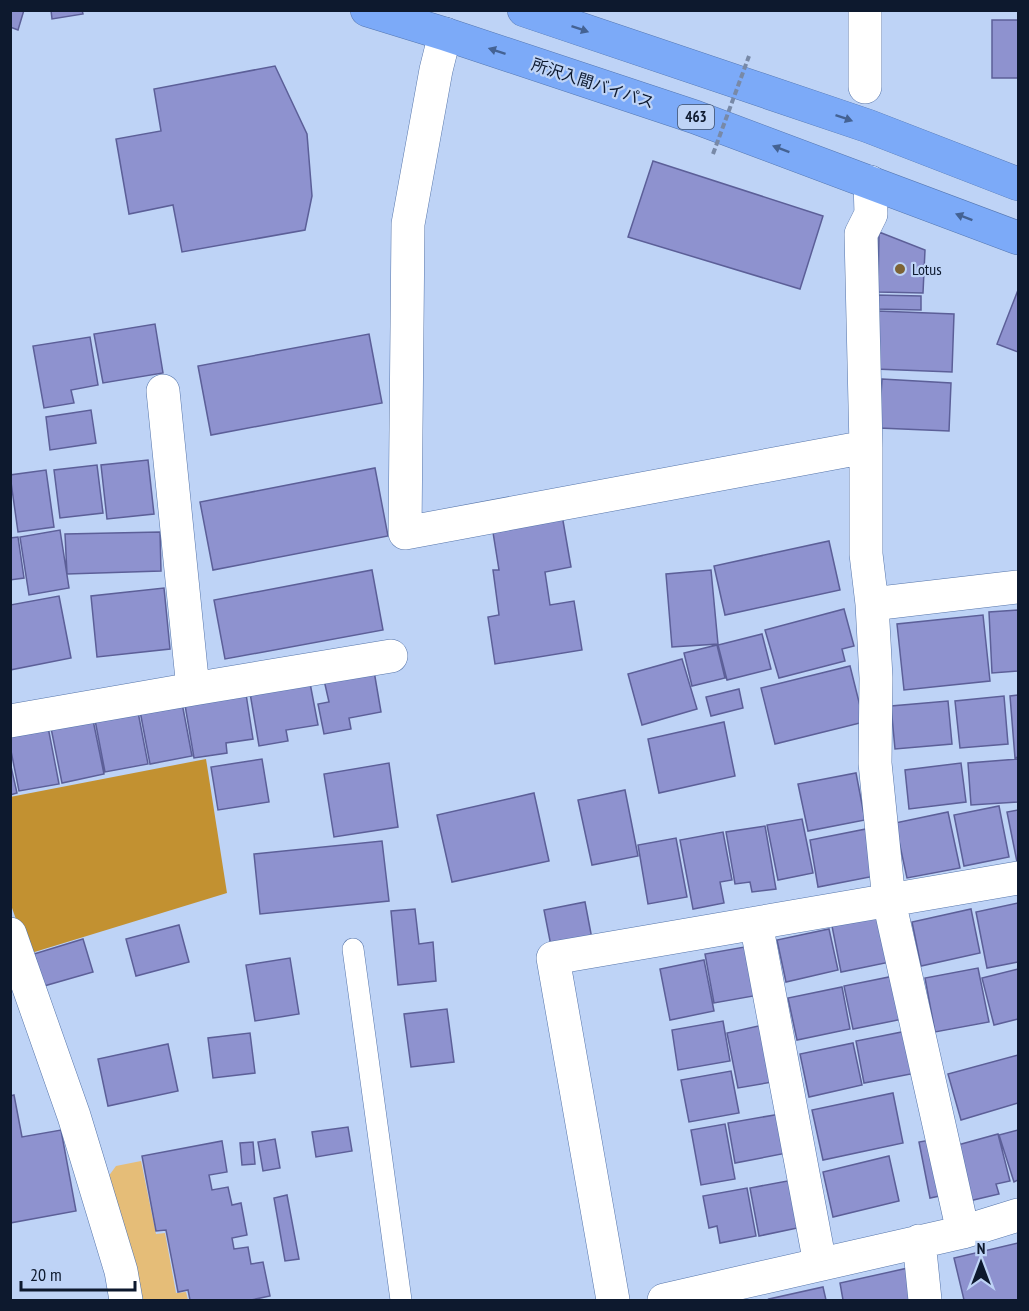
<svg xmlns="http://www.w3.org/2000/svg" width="1029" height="1311" font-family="'PT Sans Narrow','Noto Sans JP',sans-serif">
  <rect width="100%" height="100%" fill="#bed3f6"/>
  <!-- green -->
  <path fill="#e5bd78" d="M 141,1161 L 156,1234 L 165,1233 L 176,1293 L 186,1292 L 188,1300 L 134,1300 L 108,1177 L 116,1166 Z"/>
  <!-- forest -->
  <path fill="#c29131" d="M 206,759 L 227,893 L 28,954 L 11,905 L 10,797 Z"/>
  <!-- building -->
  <path fill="#8e92cf" stroke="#5c5f98" stroke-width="1.5" d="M 10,10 L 24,10 L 18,30 L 10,27 Z
    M 51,10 L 82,10 L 83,14 L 52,19 Z
    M 992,20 L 1018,20 L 1018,78 L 992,78 Z
    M 275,66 L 307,134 L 312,196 L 305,230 L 182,252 L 173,205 L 129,214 L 116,139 L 161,131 L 154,89 Z
    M 653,161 L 823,216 L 800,289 L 628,237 Z
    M 879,232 L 925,250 L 923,293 L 878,292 Z
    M 1018,290 L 1018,352 L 997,344 Z
    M 875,295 L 921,296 L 921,310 L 875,309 Z
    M 877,311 L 954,314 L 952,372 L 875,369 Z
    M 155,324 L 163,373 L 103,383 L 94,334 Z
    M 369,334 L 382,403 L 211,435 L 198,366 Z
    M 90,337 L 98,385 L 71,390 L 74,403 L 44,408 L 33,346 Z
    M 882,379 L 951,383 L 949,431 L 879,428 Z
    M 91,410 L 96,443 L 50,450 L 46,417 Z
    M 148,460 L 154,514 L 107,519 L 101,465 Z
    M 97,465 L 103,513 L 60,518 L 54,470 Z
    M 375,468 L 388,536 L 213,570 L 200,502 Z
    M 46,470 L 54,527 L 18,532 L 10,475 Z
    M 562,515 L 571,567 L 545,572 L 550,605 L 574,601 L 582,650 L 495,664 L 488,617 L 499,615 L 493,570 L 499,570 L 492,526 Z
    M 60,530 L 69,588 L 29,595 L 20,537 Z
    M 160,532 L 161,571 L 67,574 L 65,534 Z
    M 18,537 L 24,578 L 10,580 L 10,538 Z
    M 829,541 L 840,590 L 725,615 L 714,566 Z
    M 372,570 L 383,630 L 225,659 L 214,600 Z
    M 711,570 L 718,644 L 672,647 L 666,574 Z
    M 164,588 L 170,649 L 97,657 L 91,596 Z
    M 59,596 L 71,658 L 10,670 L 10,605 Z
    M 844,609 L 854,646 L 842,649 L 845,661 L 779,678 L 765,630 Z
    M 1018,610 L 1018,671 L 992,673 L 989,612 Z
    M 983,615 L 990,681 L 904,690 L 897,624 Z
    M 762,634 L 771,669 L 727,680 L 718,645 Z
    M 717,645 L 725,678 L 692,686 L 684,653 Z
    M 682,659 L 697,709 L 642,725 L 628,674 Z
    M 850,666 L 864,722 L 775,744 L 761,688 Z
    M 374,671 L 381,712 L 349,718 L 351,729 L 324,734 L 318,704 L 329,702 L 324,680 Z
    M 310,683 L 318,725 L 286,730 L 288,741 L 259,746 L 250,693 Z
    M 739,689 L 743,708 L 711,716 L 706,697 Z
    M 246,694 L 253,739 L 226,743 L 227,753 L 194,758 L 185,705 Z
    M 1018,695 L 1018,757 L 1015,758 L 1010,696 Z
    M 1004,696 L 1008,744 L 960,748 L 955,701 Z
    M 948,701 L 952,744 L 895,749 L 891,706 Z
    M 182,703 L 192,756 L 150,764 L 140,711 Z
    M 138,712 L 148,764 L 105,772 L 95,720 Z
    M 93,720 L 104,774 L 62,783 L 51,728 Z
    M 724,722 L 735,776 L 659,793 L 648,739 Z
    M 48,727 L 59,784 L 19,791 L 10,746 L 10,734 Z
    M 262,759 L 269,802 L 218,810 L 211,767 Z
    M 1018,759 L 1018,802 L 971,805 L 968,763 Z
    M 10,762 L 17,793 L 10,795 Z
    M 389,763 L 398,827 L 334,837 L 324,774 Z
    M 961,763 L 966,802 L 909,809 L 905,770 Z
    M 856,773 L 865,820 L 808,831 L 798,784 Z
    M 625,790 L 638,856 L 592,865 L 578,800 Z
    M 534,793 L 549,861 L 452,882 L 437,815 Z
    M 999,806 L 1009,857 L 964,866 L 954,815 Z
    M 1018,810 L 1018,861 L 1017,862 L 1007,812 Z
    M 948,812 L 960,868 L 907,878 L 895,823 Z
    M 802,819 L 813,873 L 778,880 L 767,825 Z
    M 765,826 L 776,889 L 752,892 L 750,882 L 735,884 L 726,832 Z
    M 866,829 L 875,876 L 818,887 L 810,840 Z
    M 723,832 L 732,880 L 720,882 L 724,903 L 693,909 L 680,840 Z
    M 676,838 L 687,897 L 648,904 L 638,845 Z
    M 382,841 L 389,901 L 260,914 L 254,854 Z
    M 585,902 L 592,939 L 551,946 L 544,910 Z
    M 1018,903 L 1018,962 L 987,968 L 976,912 Z
    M 415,909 L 419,944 L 433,942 L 436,981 L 398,985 L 391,911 Z
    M 971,909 L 980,953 L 921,966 L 912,922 Z
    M 882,916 L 890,962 L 841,972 L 832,926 Z
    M 179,925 L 189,962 L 136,976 L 126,939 Z
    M 829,929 L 838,970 L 786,982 L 777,940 Z
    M 83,939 L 93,972 L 44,986 L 34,954 Z
    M 750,946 L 759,995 L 714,1003 L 705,954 Z
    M 290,958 L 299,1014 L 255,1021 L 246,965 Z
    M 704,960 L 714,1011 L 670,1020 L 660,969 Z
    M 978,968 L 989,1022 L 935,1032 L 925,978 Z
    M 1018,969 L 1018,1019 L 994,1025 L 982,978 Z
    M 894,976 L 903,1019 L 853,1029 L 844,986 Z
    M 842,987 L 850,1029 L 797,1040 L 788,998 Z
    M 447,1009 L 454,1062 L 411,1067 L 404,1014 Z
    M 723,1021 L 730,1061 L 678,1070 L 672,1030 Z
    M 767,1024 L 778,1081 L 738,1088 L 727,1033 Z
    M 907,1031 L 916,1073 L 864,1083 L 856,1041 Z
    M 250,1033 L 255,1073 L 213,1078 L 208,1038 Z
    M 853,1043 L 862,1085 L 809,1097 L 800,1054 Z
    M 168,1044 L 178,1091 L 108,1106 L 98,1059 Z
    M 1018,1055 L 1018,1103 L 961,1120 L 948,1074 Z
    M 731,1071 L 739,1113 L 689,1122 L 681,1080 Z
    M 893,1093 L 903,1143 L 823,1160 L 812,1110 Z
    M 14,1095 L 22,1137 L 61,1130 L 76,1211 L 10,1223 L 10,1096 Z
    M 780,1114 L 787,1153 L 735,1163 L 728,1123 Z
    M 725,1124 L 735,1179 L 701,1185 L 691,1130 Z
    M 348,1127 L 352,1151 L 316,1157 L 312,1132 Z
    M 1018,1130 L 1018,1180 L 1014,1182 L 999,1135 Z
    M 998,1134 L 1010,1181 L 996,1184 L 999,1194 L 969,1201 L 954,1146 Z
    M 275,1139 L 280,1168 L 263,1171 L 258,1142 Z
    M 930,1140 L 940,1196 L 930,1198 L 919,1142 Z
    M 222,1141 L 227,1172 L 209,1175 L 212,1190 L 228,1187 L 232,1205 L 241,1203 L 247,1235 L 232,1238 L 234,1249 L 248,1247 L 251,1264 L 263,1262 L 270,1296 L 251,1300 L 190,1300 L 188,1290 L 178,1292 L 166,1230 L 156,1231 L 142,1156 Z
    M 253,1142 L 255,1164 L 242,1165 L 240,1143 Z
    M 889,1156 L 899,1201 L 833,1217 L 823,1172 Z
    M 798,1179 L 807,1226 L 759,1236 L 750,1188 Z
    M 747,1188 L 756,1236 L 720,1243 L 717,1226 L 709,1228 L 703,1196 Z
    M 287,1195 L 299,1259 L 285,1261 L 274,1198 Z
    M 1018,1243 L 1018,1300 L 964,1300 L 954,1258 Z
    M 908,1268 L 915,1300 L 843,1300 L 840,1283 Z
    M 823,1287 L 826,1300 L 770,1300 L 769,1299 Z"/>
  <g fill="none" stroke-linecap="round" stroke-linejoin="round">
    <!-- lane casing -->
    <g stroke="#5675aa" stroke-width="22">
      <path id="lane" d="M 353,949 L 401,1300"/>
    </g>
    <!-- street casing -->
    <g stroke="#5675aa" stroke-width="34">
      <path id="street" d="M 445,34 L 436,70 L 408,224 L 405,533 L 866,447
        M 865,87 L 865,10
        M 870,182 L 871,214 L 861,234 L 866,447 L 866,554 L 872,604 L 876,678 L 875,763 L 889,901 L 963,1232
        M 163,391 L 193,689 L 391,656
        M 872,604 L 1018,587
        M 10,721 L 193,689
        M 756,923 L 820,1264
        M 10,934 L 74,1116 L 121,1271 L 126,1300
        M 919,1241 L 925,1300
        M 613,1300 L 553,958 L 1018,878
        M 664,1300 L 963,1232 L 1018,1215"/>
    </g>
    <!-- highway casing -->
    <g stroke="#5577b1" stroke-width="34">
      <path id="highway" d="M 367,10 L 445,34 L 695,117 L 1018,238
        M 524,10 L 868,126 L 1018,184"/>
    </g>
    <!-- lane -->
    <use href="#lane" stroke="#fff" stroke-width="21"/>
    <!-- street -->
    <use href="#street" stroke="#fff" stroke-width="33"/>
    <!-- highway -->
    <use href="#highway" stroke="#7caaf8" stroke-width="33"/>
    <!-- path-bridge -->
    <path stroke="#7889a7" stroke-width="4" stroke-dasharray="6 3" stroke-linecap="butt" d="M 713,154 L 749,56"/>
  </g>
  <!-- one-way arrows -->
  <defs><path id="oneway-solid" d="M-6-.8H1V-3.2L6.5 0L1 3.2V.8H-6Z" transform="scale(1.5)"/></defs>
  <g fill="#446293">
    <use href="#oneway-solid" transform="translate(580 29) rotate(19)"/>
    <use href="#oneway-solid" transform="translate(497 51) rotate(-162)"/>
    <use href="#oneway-solid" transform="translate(844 118) rotate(19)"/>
    <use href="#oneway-solid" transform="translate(781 149) rotate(-159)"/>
    <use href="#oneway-solid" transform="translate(964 217) rotate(-159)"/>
  </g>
  <!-- markers -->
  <circle fill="#7d6335" stroke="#bed3f6" stroke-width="2" cx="900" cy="269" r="6"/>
  <g text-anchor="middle" stroke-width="4.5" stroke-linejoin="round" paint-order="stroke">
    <!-- shield labels -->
    <rect fill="#bed3f6" stroke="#42516a" stroke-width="1.5" x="678" y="105" width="36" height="24" rx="4.5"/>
    <g font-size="15" font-weight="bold" fill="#0d192e">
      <text x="696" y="122">463</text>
    </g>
    <!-- street labels -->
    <g font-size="16" fill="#0d192e" stroke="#bed3f6">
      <text transform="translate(593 83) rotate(18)" y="6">所沢入間バイパス</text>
    </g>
    <!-- poi labels -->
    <g font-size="16" fill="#0d192e" stroke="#bed3f6" text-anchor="start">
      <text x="912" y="275">Lotus</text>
    </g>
  </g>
  <!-- border -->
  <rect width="1029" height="1311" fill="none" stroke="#0d192e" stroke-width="24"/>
  <!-- north arrow -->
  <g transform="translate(981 1263)" stroke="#bed3f6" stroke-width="4.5" paint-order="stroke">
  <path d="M0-4.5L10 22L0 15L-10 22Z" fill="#0d192e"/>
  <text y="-9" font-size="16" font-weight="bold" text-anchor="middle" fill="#0d192e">N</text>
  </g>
  <!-- scale -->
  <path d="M21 1281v9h114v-9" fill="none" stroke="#0d192e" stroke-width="3"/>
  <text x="30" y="1281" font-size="18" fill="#0d192e" stroke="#bed3f6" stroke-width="4.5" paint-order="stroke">20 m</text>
</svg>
